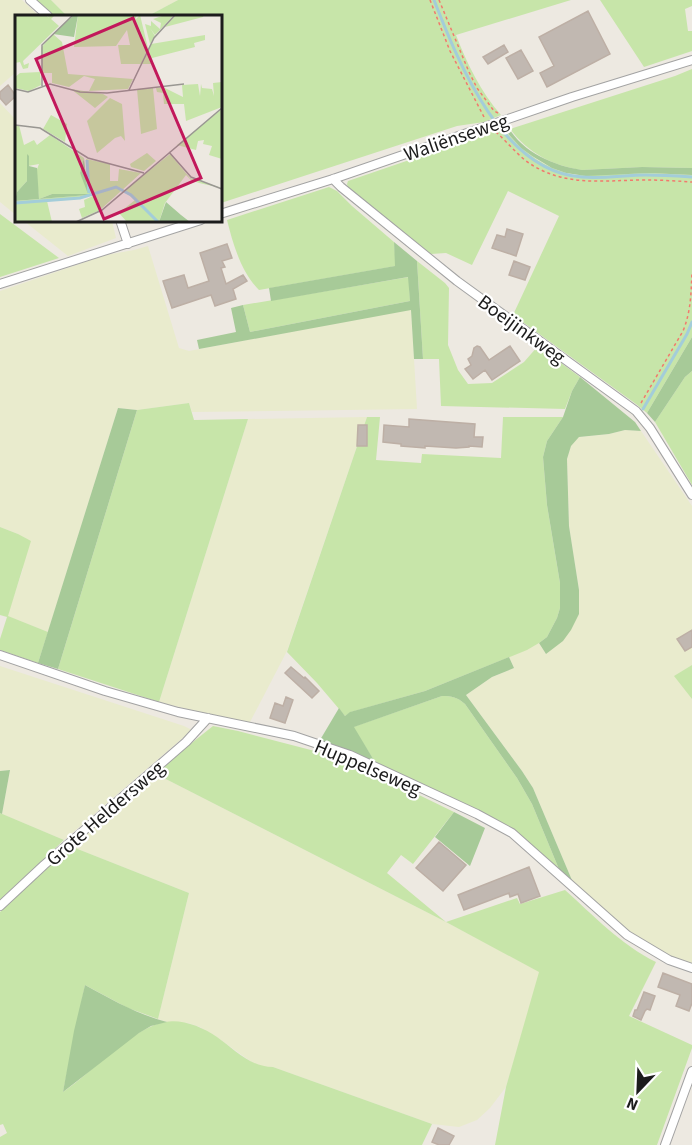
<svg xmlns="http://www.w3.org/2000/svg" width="692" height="1145" font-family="'Source Sans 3',sans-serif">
  <rect width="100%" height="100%" fill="#ede9e1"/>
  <!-- farmland -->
  <path fill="#e9ebcd" d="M 0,0 L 22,0 L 39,16 L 16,16 L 16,72 L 0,86 Z
    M 51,0 L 178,0 L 148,16 L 67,16 Z
    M 0,103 L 16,120 L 16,215 L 0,202 Z
    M 24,221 L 112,221 L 116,238 L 68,256 Z
    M 148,246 L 179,348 L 189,351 L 411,309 L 417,409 L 192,412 L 189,403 L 137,410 L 118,408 L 48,632 L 7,616 L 23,569 L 18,534 L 0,527 L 0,291 L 106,255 L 134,250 Z
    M 367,417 L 287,651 L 249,724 L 159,702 L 248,419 Z
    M 625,430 L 641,431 L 692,506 L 692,665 L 675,676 L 692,699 L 692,964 L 658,952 L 620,926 L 574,885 L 533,788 L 522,771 L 466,695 L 492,677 L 514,668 L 509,657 L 539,643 L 546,654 L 579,614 L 579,590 L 569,526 L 567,459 L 571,445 L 579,437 L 609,434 Z
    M 0,666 L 184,726 L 192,730 L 64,840 L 2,814 L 10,770 L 0,771 Z
    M 154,773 L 446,922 L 540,972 L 506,1087 L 490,1108 L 477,1120 L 459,1127 L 432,1124 L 273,1067 L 263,1067 L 253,1063 L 218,1038 L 200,1027 L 188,1023 L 167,1022 L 158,1019 L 189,893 L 70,846 Z"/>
  <!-- grass -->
  <path fill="#c7e5a9" d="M 35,0 L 51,0 L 67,16 L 53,16 Z
    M 178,0 L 571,0 L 456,35 C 467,64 481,92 501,115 L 484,122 L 457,126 L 221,203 L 220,16 L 148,16 Z
    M 600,0 L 692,0 L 692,6 L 685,9 L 688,31 L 692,31 L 692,51 L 644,67 Z
    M 692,69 L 692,168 L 643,167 L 582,170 C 553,166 528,153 510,129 L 675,76 Z
    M 502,127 C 523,152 542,167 574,175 L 649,173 L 692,175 L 692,337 L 647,413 L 636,404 L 513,315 L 559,216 L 508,191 L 472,265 L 446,253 L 431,254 L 348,188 L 347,184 L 348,181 L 491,132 L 489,129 Z
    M 329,187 L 337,191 L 352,206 L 394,242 L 396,266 L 259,290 C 241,272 233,244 227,220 Z
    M 0,214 L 59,258 L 0,277 Z
    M 417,261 L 445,283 L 449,288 L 448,345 L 458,370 L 468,384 L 492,383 L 524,362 L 538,346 L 580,377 L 572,391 L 565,409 L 441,406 L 439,359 L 423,359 Z
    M 409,277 L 410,301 L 250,332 L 243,305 Z
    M 692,371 L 692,485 L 655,422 L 685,377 Z
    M 189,403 L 194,420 L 248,419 L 159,702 L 58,669 L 137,410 Z
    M 367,417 L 380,417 L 376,460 L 421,463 L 422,454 L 501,458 L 503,417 L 563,417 L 547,441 L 543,457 L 547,505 L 560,583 L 560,608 L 557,618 L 547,637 L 539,643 L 527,650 L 425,691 L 351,712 L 345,716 L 317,683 L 287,652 Z
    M 0,527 L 18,534 L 31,541 L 8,616 L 48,632 L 38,663 L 0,650 L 0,639 L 7,617 L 0,615 Z
    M 692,665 L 692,699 L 674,676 Z
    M 442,696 C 452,696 457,697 465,704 L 517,778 L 532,804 L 561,874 L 526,840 L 517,834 L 375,762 L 353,727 Z
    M 213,726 L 238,731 L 334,756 L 349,761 L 454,812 L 413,864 L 401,855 L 387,873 L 446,922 L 517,898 L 520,904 L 565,890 C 593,915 621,945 656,962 L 629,1016 L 692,1045 L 692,1048 L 657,1145 L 495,1145 L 506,1087 L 539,972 L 446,922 L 154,773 Z
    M 0,813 L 64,840 L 0,900 Z
    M 70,846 L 189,893 L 158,1019 L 128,1008 L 85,985 L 63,1092 C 90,1074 135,1026 165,1022 C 183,1019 202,1027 217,1037 C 234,1049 250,1067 273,1067 L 432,1124 L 422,1145 L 0,1145 L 0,1137 L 7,1133 L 3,1124 L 0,1125 L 0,912 Z"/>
  <!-- forest -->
  <path fill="#a7ca98" d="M 507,125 C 521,152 554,166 582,170 L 642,167 L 692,168 L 692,175 L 649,173 L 586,176 L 566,173 L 552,168 L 532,156 L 521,148 L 502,127 Z
    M 394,242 L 417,261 L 423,359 L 414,359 L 411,310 L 199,349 L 197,340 L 236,332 L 231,308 L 243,305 L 250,332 L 410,301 L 408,277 L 271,301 L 269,288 L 395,266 Z
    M 692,337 L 692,371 L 685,377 L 655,422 L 647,413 Z
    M 580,377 L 635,422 L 641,431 L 625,430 L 609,434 L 579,437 L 571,446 L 567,459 L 569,526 L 579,590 L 579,614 L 571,630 L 563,641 L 546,654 L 539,643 L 547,637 L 557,618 L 560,608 L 560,583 L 547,505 L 543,457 L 547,441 L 563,417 L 572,391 Z
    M 118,408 L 137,410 L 58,669 L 38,663 Z
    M 509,657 L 514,668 L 492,677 L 466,695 L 522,771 L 533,788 L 574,885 L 561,874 L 532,804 L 517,778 L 465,704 C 457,697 452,696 442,696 L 354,727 L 375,762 L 357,754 L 320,740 L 339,708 L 345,716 L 350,712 L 425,691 Z
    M 10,770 L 2,814 L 0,813 L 0,771 Z
    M 454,812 L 485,828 L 470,866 L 435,837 Z
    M 85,985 C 112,1000 137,1014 167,1022 L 151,1026 L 139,1033 L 63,1092 L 74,1031 Z"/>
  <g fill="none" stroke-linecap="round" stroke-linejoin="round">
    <!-- stream -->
    <path stroke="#a3cdd9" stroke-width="3" d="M 434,0 C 459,64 502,172 582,177 C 603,179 625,175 646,175 C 661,175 677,176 692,177
      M 643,409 L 687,334 L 692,322"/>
  </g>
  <!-- building -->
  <path fill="#c1b8b1" stroke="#bdafa5" stroke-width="1.5" d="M 588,11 L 610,54 L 547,87 L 540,73 L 554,66 L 539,37 Z
    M 504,45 L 508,52 L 488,64 L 483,57 Z
    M 521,50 L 533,71 L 518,79 L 506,58 Z
    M 8,85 L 16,96 L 6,105 L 0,98 L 0,92 Z
    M 507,229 L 523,234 L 516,256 L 492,248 L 497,235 L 505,237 Z
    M 227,244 L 232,258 L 222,261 L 225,267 L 221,268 L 226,284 L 243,275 L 247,281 L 233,289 L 236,299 L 215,306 L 211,295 L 172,308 L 163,281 L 184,275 L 188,288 L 209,281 L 200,253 Z
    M 514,261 L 530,267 L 525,280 L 509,275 Z
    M 477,346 L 480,347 L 489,360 L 510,346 L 520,361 L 492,380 L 485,370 L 473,379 L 465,369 L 471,365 L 468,359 L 472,356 L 474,348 Z
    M 409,419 L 475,424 L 474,437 L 483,437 L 482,447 L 469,446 L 469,447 L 456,448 L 425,446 L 425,448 L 401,446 L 401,444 L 383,442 L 384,425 L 409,427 Z
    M 358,425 L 367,425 L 367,446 L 357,446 Z
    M 692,630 L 692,647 L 685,651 L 677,639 Z
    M 291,667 L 304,678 L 305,677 L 319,691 L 312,698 L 285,673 Z
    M 286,697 L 293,700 L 285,723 L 270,718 L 275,703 L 283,706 Z
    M 439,842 L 466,865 L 443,891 L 416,868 Z
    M 529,867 L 540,896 L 521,903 L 518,894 L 510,897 L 509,893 L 464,910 L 458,895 Z
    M 663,973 L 692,984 L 692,1003 L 689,1011 L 676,1006 L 680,995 L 658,987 Z
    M 644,992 L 655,996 L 650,1010 L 647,1009 L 645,1011 L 641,1020 L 633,1016 L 635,1010 L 637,1010 Z
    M 438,1128 L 454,1136 L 449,1145 L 439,1145 L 432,1142 Z"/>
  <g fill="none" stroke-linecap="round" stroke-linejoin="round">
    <!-- street casing -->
    <g stroke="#a3a3a3" stroke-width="10">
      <path id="street" d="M 30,0 L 48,16
        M 333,179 L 341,187 L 457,281 L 636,411 L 650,428 L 692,495
        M 220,214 L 333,179 L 572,97 L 692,60
        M 120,220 L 128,244
        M 0,284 L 201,220
        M 0,655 L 105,691 L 178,712 L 294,736 L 350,755 L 477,814 L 512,833 L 627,935 L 669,960 L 692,968
        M 0,906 L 44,865 L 186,742 L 208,718
        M 665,1145 L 692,1071"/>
    </g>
    <!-- path -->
    <path stroke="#f2796d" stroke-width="1.5" stroke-dasharray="3 3" stroke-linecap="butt" d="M 430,0 L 450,51 L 484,117
      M 439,0 L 469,72 L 477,88 L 494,111 L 498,113
      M 496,132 C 506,141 515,152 526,161 C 564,188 602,180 646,180 C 661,180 677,181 692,182
      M 641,403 L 683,331 C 691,311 691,294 692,272"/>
    <!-- street -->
    <use href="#street" stroke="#fff" stroke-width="8"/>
  </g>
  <g text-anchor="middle" stroke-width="4.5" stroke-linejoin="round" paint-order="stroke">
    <!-- street labels -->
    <g font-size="20" fill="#1c1c1c" stroke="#fff">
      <text transform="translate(456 137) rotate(-19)" y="7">Waliënseweg</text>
      <text transform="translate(522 329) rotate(36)" y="7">Boeijinkweg</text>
      <text transform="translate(368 767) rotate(23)" y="7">Huppelseweg</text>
      <text transform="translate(105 813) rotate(-41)" y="7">Grote Heldersweg</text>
    </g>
  </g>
  <!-- overview -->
  <g transform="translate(15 15)">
    <rect width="207" height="207" fill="#ede9e1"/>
    <path d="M 31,0 L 34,3 L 32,0 L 40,0 L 36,4 L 44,11 L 8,46 L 9,50 L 14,48 L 13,53 L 8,54 L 5,47 L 0,48 L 0,1 ZM 63,0 L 122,0 L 120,5 L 125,0 L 133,33 L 126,49 L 106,49 L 103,30 L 115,30 L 112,15 L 101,31 L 59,32 ZM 150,0 L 159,0 L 140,20 L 135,13 L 140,21 L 135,29 L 130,9 L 136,11 L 136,6 L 145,14 L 146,8 L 138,4 ZM 189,0 L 188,2 L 150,12 L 160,1 ZM 38,19 L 47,27 L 53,59 L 118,64 L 113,74 L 74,76 L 80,64 L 69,61 L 54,72 L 37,68 L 37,58 L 27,58 L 26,33 ZM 190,20 L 190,25 L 179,28 L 180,32 L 137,43 L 138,49 L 127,49 L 136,29 ZM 25,57 L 26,70 L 14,76 L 0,73 L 0,62 L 5,58 ZM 207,67 L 207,92 L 171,106 L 169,89 L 149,89 L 148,78 L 142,77 L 141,73 L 148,72 L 168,82 L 167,70 L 183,69 L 185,81 L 186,69 L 187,73 L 197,74 L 199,81 L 198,68 ZM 138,73 L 142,114 L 126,119 L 122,74 ZM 56,74 L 88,79 L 93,82 L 80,93 ZM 95,83 L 107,89 L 110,126 L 106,121 L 100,123 L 82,138 L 72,106 ZM 207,94 L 207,144 L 194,140 L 197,131 L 188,129 L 189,125 L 183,126 L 181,135 L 162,130 ZM 36,100 L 52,109 L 50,127 L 28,114 ZM 0,110 L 4,110 L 9,130 L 19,125 L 22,130 L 35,120 L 69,143 L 65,158 L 72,170 L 71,144 L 95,149 L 95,166 L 103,166 L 104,154 L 126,158 L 85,195 L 67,203 L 64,194 L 70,192 L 69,185 L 96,173 L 70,182 L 32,186 L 37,207 L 0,207 ZM 13,139 L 13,151 L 24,149 L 21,157 L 24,184 L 37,179 L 70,180 L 1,186 L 2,177 L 12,166 ZM 132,138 L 141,146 L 129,156 L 116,152 L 115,149 ZM 155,139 L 175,163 L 207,173 L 184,168 L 176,165 L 171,160 L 150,188 L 144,207 L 112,207 L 104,198 L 120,185 L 109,176 Z" fill="#c7e5a9" fill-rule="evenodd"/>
    <path d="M 59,0 L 63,0 L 59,22 L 38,19 ZM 12,139 L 14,141 L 14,151 L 22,153 L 24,184 L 37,179 L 73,179 L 65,158 L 69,143 L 73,180 L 0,186 L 2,177 L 12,166 ZM 151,187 L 166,200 L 175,207 L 144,207 Z" fill="#a7ca98"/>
    <path fill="none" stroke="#a3cdd9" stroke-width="3" d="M 72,145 L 74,178M 0,188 L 65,183 L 101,172 L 116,180 L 143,207"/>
    <path fill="none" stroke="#999792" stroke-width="1.5" d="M 27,71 L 27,30 L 58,0M 0,74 L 13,77 L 35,69 L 65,77 L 92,78 L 169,69M 114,75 L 139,23 L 160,0M 0,110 L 25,113 L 73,143 L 129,158M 154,137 L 176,162 L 207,174M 61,207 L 87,195 L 207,93"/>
    <path fill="#c2185b" fill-opacity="0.15" stroke="#c2185b" stroke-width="3" d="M 118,3 L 186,163 L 89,204 L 21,44 Z"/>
    <rect width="207" height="207" fill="none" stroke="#1c1c1c" stroke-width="3"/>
  </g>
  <!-- north arrow -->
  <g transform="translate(638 1091) rotate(203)" stroke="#ffffff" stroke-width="4.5" paint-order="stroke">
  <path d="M0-4.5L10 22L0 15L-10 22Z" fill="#1c1c1c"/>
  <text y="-9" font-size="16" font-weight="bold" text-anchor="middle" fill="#1c1c1c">N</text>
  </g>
</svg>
